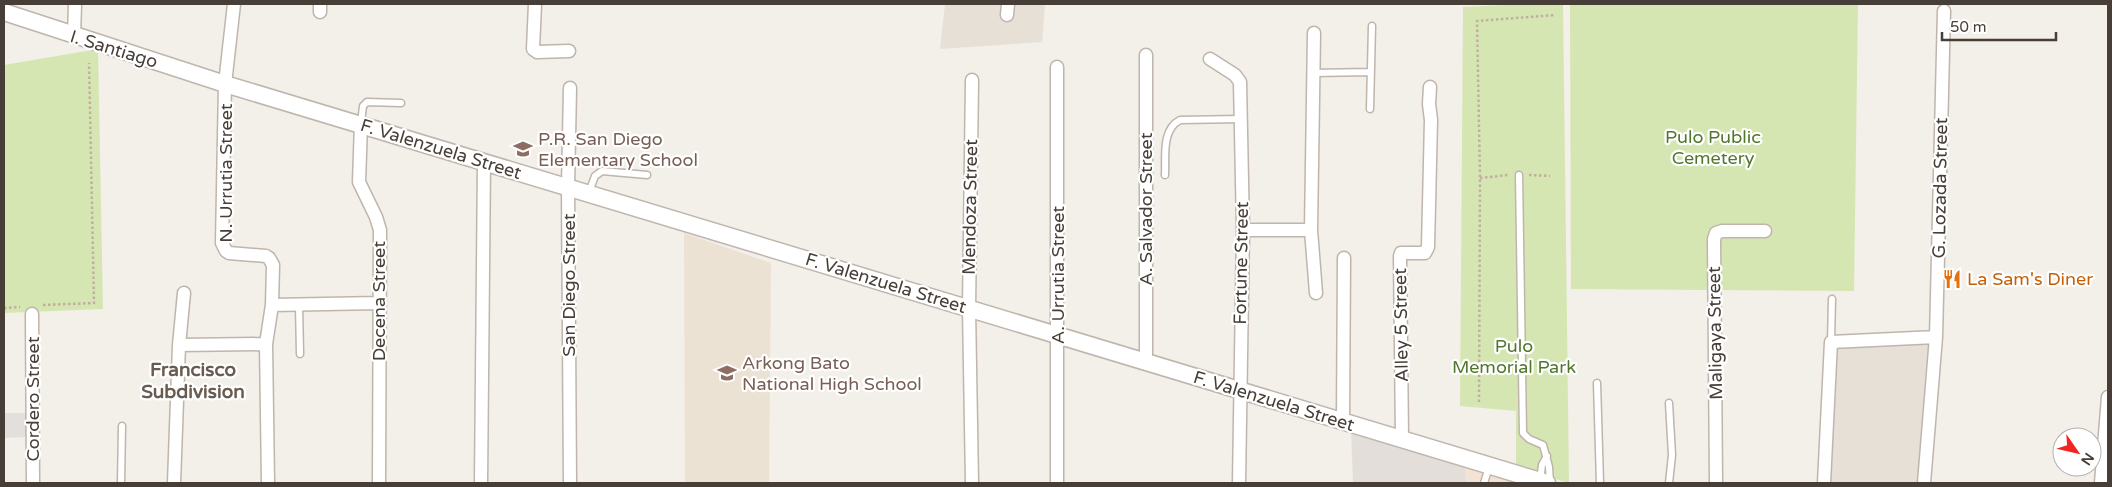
<svg xmlns="http://www.w3.org/2000/svg" width="2112" height="487" font-family="'Varela Round',sans-serif">
  <rect width="100%" height="100%" fill="#f3efe9"/>
  <!-- residential -->
  <path fill="#e7e0d7" d="M 945,4 L 1045,4 L 1042,42 L 940,49 Z
    M 1936,337 L 1924,483 L 1824,483 L 1831,342 Z"/>
  <!-- commercial -->
  <path fill="#f4e3d5" d="M 1465,467 L 1516,483 L 1466,483 Z"/>
  <!-- industrial -->
  <path fill="#e3deda" d="M 1351,431 L 1465,467 L 1466,483 L 1353,483 Z"/>
  <!-- education -->
  <path fill="#ece2d3" d="M 684,233 L 771,263 L 769,483 L 685,483 Z"/>
  <!-- green -->
  <path fill="#d6e6b3" d="M 1528,4 L 1563,4 L 1569,483 L 1516,467 L 1516,411 L 1460,406 L 1463,7 Z
    M 1570,4 L 1858,4 L 1854,291 L 1571,289 Z
    M 98,49 L 103,309 L 4,313 L 4,65 Z"/>
  <!-- parking -->
  <path fill="#e2dfdd" d="M 4,413 L 27,413 L 26,437 L 4,438 Z"/>
  <g fill="none" stroke-linecap="round" stroke-linejoin="round">
    <!-- service casing -->
    <g stroke="#bfb5ac" stroke-width="9">
      <path id="service" d="M 1313,73 L 1371,72
        M 1370,109 L 1372,26
        M 361,123 L 363,106 L 367,102 L 401,103
        M 1165,175 C 1166,157 1161,130 1180,120 L 1240,119
        M 1519,175 L 1523,433 L 1529,439 L 1543,445 L 1549,467 L 1550,483
        M 589,192 L 595,176 L 602,171 L 647,175
        M 299,305 L 300,354
        M 1831,342 L 1832,299
        M 1597,383 L 1600,483
        M 1669,403 L 1672,455 L 1669,483
        M 1540,481 L 1542,465 L 1547,456
        M 121,483 L 122,426
        M 1484,483 L 1489,467"/>
    </g>
    <!-- minor casing -->
    <g stroke="#bfb5ac" stroke-width="15">
      <path id="minor" d="M 234,4 L 225,84 L 222,243 L 226,251 L 229,253 L 266,256 L 269,258 L 273,265 L 272,305 L 266,344 L 268,483
        M 320,4 L 320,12
        M 535,4 L 533,49 L 537,52 L 569,51
        M 1007,15 L 1008,4
        M 1314,33 L 1311,230 L 1316,293
        M 74,36 L 75,4
        M 1146,55 L 1146,362
        M 1210,59 L 1235,75 L 1240,82 L 1243,230 L 1239,483
        M 1057,67 L 1057,483
        M 972,80 L 969,308 L 972,483
        M 361,124 L 359,182 L 376,217 L 380,230 L 379,483
        M 1243,230 L 1311,230
        M 272,305 L 379,303
        M 32,314 L 33,483
        M 179,345 L 266,344
        M 1343,421 L 1344,258
        M 1402,439 L 1400,256 L 1401,253 L 1425,253 L 1428,247 L 1431,120 L 1429,104 L 1430,87
        M 174,483 L 179,345 L 184,293
        M 481,483 L 484,161
        M 570,483 L 568,187 L 570,88
        M 1716,483 L 1714,239 L 1716,233 L 1722,231 L 1765,231
        M 1824,483 L 1831,342 L 1936,337
        M 1924,483 L 1936,337 L 1944,11
        M 2101,483 L 2108,397"/>
    </g>
    <!-- tertiary casing -->
    <g stroke="#bfb5ac" stroke-width="19">
      <path id="tertiary" d="M 4,12 L 225,84 L 1547,483"/>
    </g>
    <!-- path -->
    <path stroke="#c0af9d" stroke-width="2.5" stroke-dasharray="2.5 2.5" stroke-linecap="butt" d="M 1529,175 L 1550,176
      M 1480,178 L 1508,175
      M 43,305 L 94,303 L 89,63
      M 4,308 L 20,307
      M 1479,402 L 1480,178 L 1477,21 L 1555,15"/>
    <!-- service -->
    <use href="#service" stroke="#fff" stroke-width="6"/>
    <!-- minor -->
    <use href="#minor" stroke="#fff" stroke-width="12"/>
    <!-- tertiary -->
    <use href="#tertiary" stroke="#fff" stroke-width="16"/>
  </g>
  <!-- icons -->
  <defs>
    <g id="school-bare" transform="scale(1.5)"><path d="M0-5L7-2L0 1L-7-2ZM-4 1L0 2.5L4 1V4Q0 6-4 4Z" fill="#8d6e63" stroke="#fff" stroke-width="2.5" paint-order="stroke"/></g>
    <g id="restaurant-bare" transform="scale(1.5)"><path d="M-5-6h1v4h1v-4h1v4h1v-4h1v5L-1.5 .5V6h-2V.5L-5-1ZM5-6V6H3V1.5H1.5Q1.5-4 5-6Z" fill="#e8710a" stroke="#fff" stroke-width="2.5" paint-order="stroke"/></g>
  </defs>
  <g fill-rule="evenodd">
    <use href="#school-bare" x="523" y="149"/>
    <use href="#restaurant-bare" x="1952" y="279"/>
    <use href="#school-bare" x="727" y="373"/>
  </g>
  <g text-anchor="middle" stroke-width="4.5" stroke-linejoin="round" paint-order="stroke">
    <!-- street labels -->
    <g font-size="18" fill="#473f37" stroke="#fff">
      <text transform="translate(114 49) rotate(17)" y="6">I. Santiago</text>
      <text transform="translate(441 149) rotate(17)" y="6">F. Valenzuela Street</text>
      <text transform="translate(226 173) rotate(-90)" y="6">N. Urrutia Street</text>
      <text transform="translate(1940 188) rotate(-89)" y="6">G. Lozada Street</text>
      <text transform="translate(970 207) rotate(-89)" y="6">Mendoza Street</text>
      <text transform="translate(1146 209) rotate(-90)" y="6">A. Salvador Street</text>
      <text transform="translate(1241 263) rotate(-89)" y="6">Fortune Street</text>
      <text transform="translate(1058 275) rotate(-90)" y="6">A. Urrutia Street</text>
      <text transform="translate(886 283) rotate(17)" y="6">F. Valenzuela Street</text>
      <text transform="translate(569 285) rotate(-90)" y="6">San Diego Street</text>
      <text transform="translate(379 301) rotate(-90)" y="6">Decena Street</text>
      <text transform="translate(1401 325) rotate(-91)" y="6">Alley 5 Street</text>
      <text transform="translate(1715 333) rotate(-91)" y="6">Maligaya Street</text>
      <text transform="translate(33 399) rotate(-90)" y="6">Cordero Street</text>
      <text transform="translate(1274 401) rotate(17)" y="6">F. Valenzuela Street</text>
    </g>
    <!-- park labels -->
    <g font-size="18" fill="#53762d" stroke="#fff">
      <text x="1713" y="143">Pulo Public<tspan x="1713" dy="21">Cemetery</tspan></text>
      <text x="1514" y="352">Pulo<tspan x="1514" dy="21">Memorial Park</tspan></text>
    </g>
    <!-- education labels -->
    <g font-size="18" fill="#785e54" stroke="#fff" text-anchor="start">
      <text x="538" y="145">P.R. San Diego<tspan x="538" dy="21">Elementary School</tspan></text>
      <text x="742" y="369">Arkong Bato<tspan x="742" dy="21">National High School</tspan></text>
    </g>
    <!-- food labels -->
    <g font-size="18" fill="#c56008" stroke="#fff" text-anchor="start">
      <text x="1967" y="285">La Sam's Diner</text>
    </g>
    <!-- neighbourhood labels -->
    <g font-size="19" font-weight="bold" fill="#695b4f" stroke="#fff">
      <text x="193" y="376">Francisco<tspan x="193" dy="22">Subdivision</tspan></text>
    </g>
  </g>
  <!-- border -->
  <rect width="2112" height="487" fill="none" stroke="#473f37" stroke-width="10"/>
  <!-- north arrow -->
  <g transform="translate(2077 452) rotate(124)"><circle r="24" fill="#ffffff" stroke="#b5b2af"/>
  <path d="M0-4L9 19L0 12L-9 19Z" fill="#f02623"/>
  <text y="-8" font-size="14" font-weight="bold" text-anchor="middle" fill="#473f37">N</text>
  </g>
  <!-- scale -->
  <path d="M1942 32v8h114v-8" fill="none" stroke="#473f37" stroke-width="2.5"/>
  <text x="1950" y="32" font-size="15" fill="#473f37" stroke="#ffffff" stroke-width="4" paint-order="stroke">50 m</text>
</svg>
